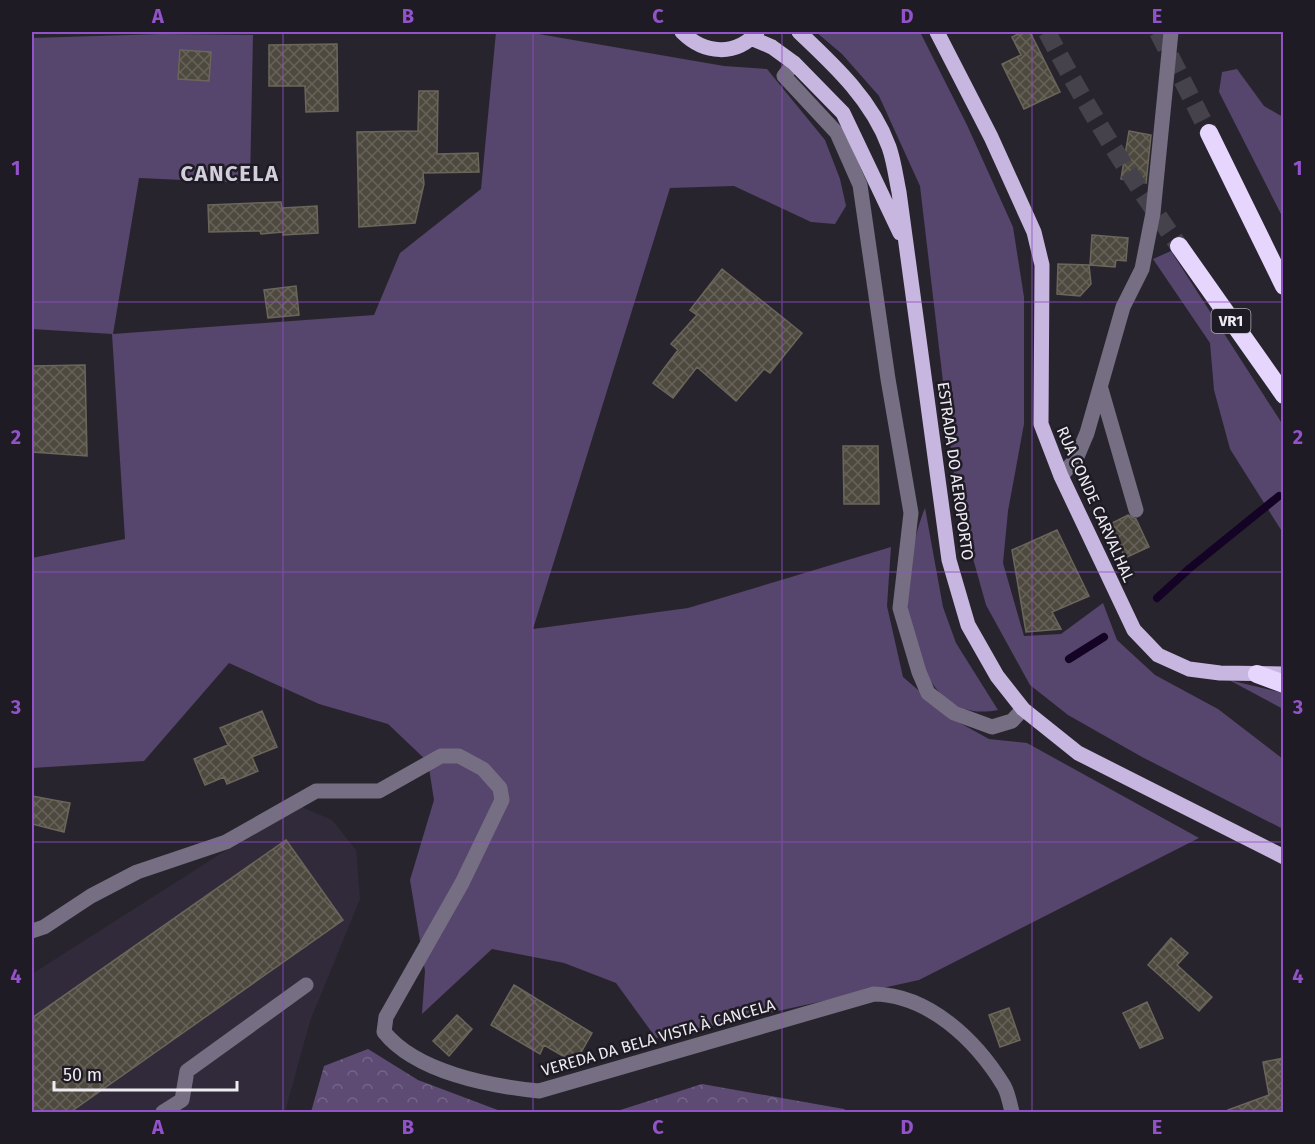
<svg xmlns="http://www.w3.org/2000/svg" width="1315" height="1144" font-family="'Fira Sans',sans-serif">
  <defs>
    <pattern id="forest-crowns" width="20" height="18" patternUnits="userSpaceOnUse" patternTransform="scale(1.5)"><rect width="20" height="18" fill="#5d4b74"/><path d="M2 6a3 3 0 1 1 6 0M12 15a3 3 0 1 1 6 0" fill="none" stroke="#756588"/></pattern>
    <pattern id="building-cross-hatch" width="8" height="8" patternUnits="userSpaceOnUse" patternTransform="scale(1.5)"><rect width="8" height="8" fill="#4e493e"/><path d="M0 0l8 8M0 8l8-8" fill="none" stroke="#68635a"/></pattern>
  </defs>
  <rect width="100%" height="100%" fill="#28242e"/>
  <!-- built -->
  <path fill="#312a3a" d="M 297,805 L 332,820 L 356,850 L 360,899 L 310,1021 L 285,1112 L 32,1112 L 32,974 Z"/>
  <!-- green -->
  <path fill="#56456c" d="M 496,32 L 527,32 L 724,66 L 767,69 L 825,140 L 840,179 L 846,206 L 835,224 L 811,222 L 734,186 L 670,188 L 533,629 L 688,608 L 891,547 L 887,606 L 903,677 L 951,718 L 989,739 L 1027,743 L 1199,838 L 919,980 L 656,1038 L 616,983 L 564,963 L 492,949 L 422,1014 L 425,971 L 410,880 L 434,800 L 428,762 L 388,724 L 319,704 L 229,663 L 144,761 L 32,768 L 32,558 L 125,539 L 112,334 L 32,329 L 32,38 L 162,34 L 253,35 L 250,183 L 139,178 L 113,334 L 374,315 L 400,253 L 481,189 Z
    M 816,32 L 920,32 L 967,125 L 1013,227 L 1024,297 L 1024,424 L 1008,511 L 1003,563 L 1024,636 L 1061,634 L 1103,603 L 1117,640 L 1155,675 L 1218,709 L 1283,759 L 1283,829 L 1142,757 L 1068,715 L 1030,685 L 986,605 L 957,501 L 920,186 L 879,96 L 842,54 Z
    M 1237,69 L 1264,106 L 1283,117 L 1283,218 L 1219,92 L 1222,72 Z
    M 1171,251 L 1283,425 L 1283,533 L 1230,449 L 1214,390 L 1210,343 L 1153,259 Z
    M 925,508 L 943,607 L 956,643 L 998,710 C 934,723 913,655 907,603 C 905,578 915,532 925,508 Z
    M 1229,680 L 1283,693 L 1283,709 Z"/>
  <!-- forest -->
  <path fill="url(#forest-crowns)" d="M 368,1049 L 418,1080 L 503,1112 L 311,1112 L 324,1066 Z
    M 702,1084 L 844,1109 L 848,1112 L 614,1112 Z"/>
  <g fill="none" stroke-linecap="round" stroke-linejoin="round">
    <!-- stream -->
    <path stroke="#140324" stroke-width="8" d="M 1157,598 L 1190,568 L 1279,496
      M 1069,659 L 1104,637"/>
  </g>
  <!-- building -->
  <path fill="url(#building-cross-hatch)" stroke="#6b665a" stroke-width="1.5" d="M 1022,32 L 1030,32 L 1060,92 L 1024,109 L 1002,64 L 1021,55 L 1012,37 Z
    M 337,44 L 338,111 L 306,112 L 305,86 L 269,86 L 269,45 Z
    M 180,50 L 211,52 L 209,81 L 178,79 Z
    M 419,91 L 438,91 L 437,154 L 478,153 L 479,172 L 423,173 L 424,184 L 415,223 L 359,227 L 357,132 L 418,131 Z
    M 1129,131 L 1151,135 L 1146,183 L 1121,179 Z
    M 281,202 L 282,208 L 317,206 L 318,233 L 283,235 L 283,232 L 261,234 L 260,231 L 209,232 L 208,205 Z
    M 1092,235 L 1128,238 L 1126,261 L 1116,260 L 1115,267 L 1090,265 Z
    M 1058,264 L 1089,265 L 1091,284 L 1080,296 L 1057,294 Z
    M 722,269 L 802,333 L 770,373 L 764,369 L 736,401 L 697,367 L 673,398 L 653,383 L 678,350 L 671,344 L 697,315 L 690,310 Z
    M 296,286 L 299,315 L 268,318 L 264,290 Z
    M 85,365 L 87,456 L 32,452 L 32,366 Z
    M 843,446 L 878,446 L 879,504 L 844,504 Z
    M 1128,515 L 1136,519 L 1149,547 L 1125,558 L 1110,524 Z
    M 1057,530 L 1089,596 L 1052,612 L 1061,629 L 1026,632 L 1012,550 Z
    M 262,711 L 277,747 L 252,757 L 258,771 L 227,784 L 224,777 L 205,785 L 194,759 L 228,745 L 220,728 Z
    M 32,796 L 70,803 L 64,832 L 32,824 Z
    M 286,840 L 343,920 L 69,1113 L 32,1113 L 32,1018 Z
    M 1171,938 L 1188,953 L 1177,965 L 1212,997 L 1199,1011 L 1148,965 Z
    M 514,985 L 592,1033 L 575,1063 L 544,1045 L 540,1054 L 491,1025 Z
    M 1147,1002 L 1163,1038 L 1140,1048 L 1123,1013 Z
    M 1009,1008 L 1020,1040 L 1000,1047 L 989,1015 Z
    M 457,1015 L 472,1029 L 449,1056 L 433,1041 Z
    M 1284,1058 L 1284,1113 L 1229,1113 L 1228,1110 L 1269,1095 L 1263,1062 Z"/>
  <g fill="none" stroke-linecap="round" stroke-linejoin="round">
    <!-- highway-tunnel -->
    <path stroke="#46424b" stroke-width="18" stroke-dasharray="18 9" stroke-linecap="butt" d="M 1047,32 C 1086,107 1130,177 1179,246
      M 1158,32 L 1209,133"/>
    <!-- minor -->
    <path stroke="#766e82" stroke-width="15" d="M 794,63 L 784,76 L 837,133 L 860,185 L 888,379 L 911,513 L 900,608 L 919,672 L 928,693 L 954,713 L 992,727 L 1012,721 L 1023,709
      M 1101,389 L 1136,510
      M 1061,476 L 1076,459 L 1087,433 L 1123,307 L 1142,269 L 1153,213 L 1171,32
      M 32,931 L 44,927 L 91,896 L 137,872 L 226,842 L 316,791 L 379,791 L 441,756 L 459,756 L 483,769 L 500,788 L 502,800 L 462,883 L 386,1017 L 384,1032 C 416,1072 489,1086 539,1091 L 874,994 C 929,995 976,1040 1004,1086 C 1008,1093 1010,1104 1012,1112
      M 163,1112 L 182,1100 L 187,1071 L 306,985"/>
    <!-- major -->
    <path stroke="#c7b6df" stroke-width="15" d="M 682,32 C 704,54 736,57 757,32
      M 799,32 C 834,65 872,100 889,147 C 894,161 896,178 899,192 L 949,560 L 968,625 L 997,676 L 1023,709 L 1078,753 L 1284,857
      M 937,32 L 991,137 L 1034,232 L 1042,265 L 1041,424 L 1061,476 L 1134,630 L 1158,655 L 1189,669 L 1220,673 L 1284,674
      M 751,38 L 772,47 L 794,63 L 843,113 L 900,233"/>
    <!-- highway -->
    <path stroke="#e6d5fd" stroke-width="18" d="M 1209,133 L 1284,286
      M 1179,246 L 1284,395
      M 1257,674 L 1284,684"/>
  </g>
  <!-- grid -->
  <path fill="none" stroke="#9252c9" stroke-width="1.5" stroke-opacity="0.55" d="M 283,32 L 283,1112M 533,32 L 533,1112M 782,32 L 782,1112M 1032,32 L 1032,1112M 32,302 L 1284,302M 32,572 L 1284,572M 32,842 L 1284,842"/>
  <g text-anchor="middle" stroke-width="5" stroke-linejoin="round" paint-order="stroke">
    <!-- shield labels -->
    <rect fill="#1f1b24" stroke="#b0adb4" stroke-width="1.5" x="1211.5" y="309" width="39" height="24" rx="4.5"/>
    <g font-size="15" font-weight="bold" fill="#eeebf2">
      <text x="1231" y="326">VR1</text>
    </g>
    <!-- street labels -->
    <g font-size="16" fill="#eeebf2" stroke="#1f1b24">
      <text transform="translate(956 471) rotate(82)" y="6">ESTRADA DO AEROPORTO</text>
      <text transform="translate(1096 504) rotate(66)" y="6">RUA CONDE CARVALHAL</text>
      <text transform="translate(658 1037) rotate(-16)" y="6">VEREDA DA BELA VISTA À CANCELA</text>
    </g>
    <!-- district labels -->
    <g font-size="22" font-weight="bold" letter-spacing="1.5" fill="#d3cedb" stroke="#1f1b24">
      <text x="230" y="181">CANCELA</text>
    </g>
  </g>
  <!-- border -->
  <rect width="1315" height="1144" fill="none" stroke="#1f1b24" stroke-width="66"/>
  <!-- scale -->
  <path d="M54 1081v9h183v-9" fill="none" stroke="#eeebf2" stroke-width="3"/>
  <text x="63" y="1081" font-size="18" fill="#eeebf2" stroke="#1f1b24" stroke-width="4.5" paint-order="stroke">50 m</text>
  <rect x="33" y="33" width="1249" height="1078" fill="none" stroke="#9252c9" stroke-width="2"/>
  <g font-size="20" text-anchor="middle" font-weight="bold" fill="#9252c9">
    <text x="158" y="23">A</text>
    <text x="408" y="23">B</text>
    <text x="658" y="23">C</text>
    <text x="907" y="23">D</text>
    <text x="1157" y="23">E</text>
    <text x="16" y="175">1</text>
    <text x="1298" y="175">1</text>
    <text x="16" y="444">2</text>
    <text x="1298" y="444">2</text>
    <text x="16" y="714">3</text>
    <text x="1298" y="714">3</text>
    <text x="16" y="983">4</text>
    <text x="1298" y="983">4</text>
    <text x="158" y="1134">A</text>
    <text x="408" y="1134">B</text>
    <text x="658" y="1134">C</text>
    <text x="907" y="1134">D</text>
    <text x="1157" y="1134">E</text>
  </g>
</svg>
